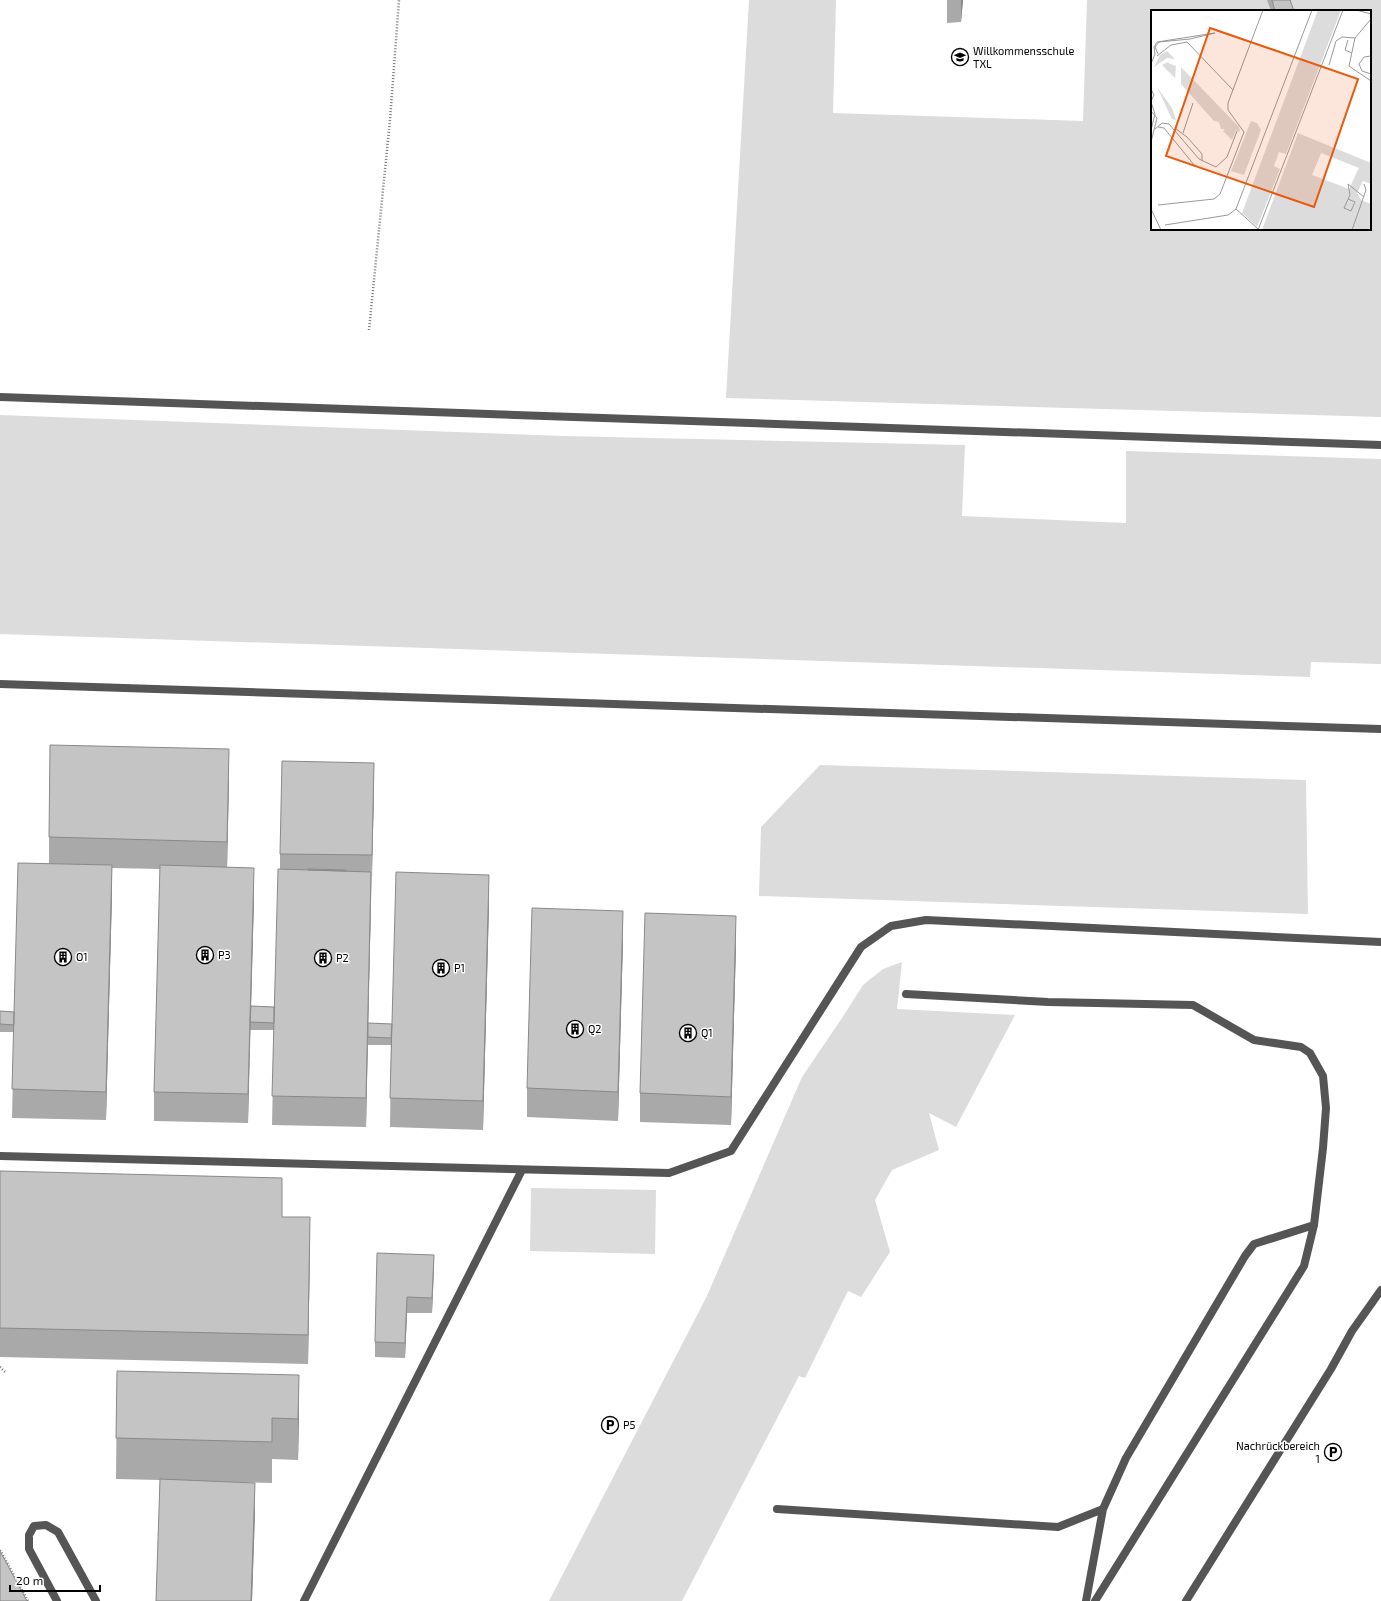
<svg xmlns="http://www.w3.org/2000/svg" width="1381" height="1601" font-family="'Exo 2',sans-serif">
  <rect width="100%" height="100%" fill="#fff"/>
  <!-- green -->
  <path fill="#dcdcdc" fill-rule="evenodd" d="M 749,0 L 836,0 L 833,113 L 1083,121 L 1087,0 L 1381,0 L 1381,417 L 726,398 ZM 1152,11 L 1370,11 L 1370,229 L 1152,229 Z
    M 0,415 L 563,436 L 965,445 L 962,516 L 1126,523 L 1126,451 L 1381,459 L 1381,664 L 1311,662 L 1310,677 L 0,634 Z
    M 820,765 L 1306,780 L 1308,914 L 759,896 L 761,827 Z
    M 902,962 L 897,1009 L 1015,1015 L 956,1127 L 929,1113 L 939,1150 L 892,1170 L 875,1200 L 890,1252 L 861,1297 L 848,1291 L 805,1378 L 799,1376 L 682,1601 L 549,1601 L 706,1298 L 802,1077 L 842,1018 L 863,985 L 883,969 Z
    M 531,1188 L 656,1190 L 655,1254 L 530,1251 Z"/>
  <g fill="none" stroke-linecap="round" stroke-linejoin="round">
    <!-- path -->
    <path stroke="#777" stroke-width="2.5" stroke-dasharray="1 2" stroke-linecap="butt" d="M 369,330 L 390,120 L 399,0
      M 0,1367 L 6,1373
      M 0,1550 L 28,1601"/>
    <!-- service -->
    <path stroke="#555" stroke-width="8" d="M 0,397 L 1381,445
      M 0,684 L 1381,729
      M 906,994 L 1048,1002 L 1193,1005 L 1254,1040 L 1301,1047 L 1310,1053 L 1323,1076 L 1326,1108 L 1323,1148 L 1314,1225 L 1304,1266 L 1095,1601
      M 0,1156 L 669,1173 L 731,1151 L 861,947 L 891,926 L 926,920 L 1381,942
      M 777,1509 L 1058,1527 L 1103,1509
      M 57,1601 L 29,1549 L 29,1535 L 34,1526 L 46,1525 L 58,1532 L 96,1601
      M 304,1601 L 522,1170
      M 1086,1601 L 1103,1509 L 1126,1458 L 1245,1256 L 1254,1244 L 1314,1225
      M 1186,1601 L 1331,1369 L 1352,1331 L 1381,1290"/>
  </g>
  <!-- wall -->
  <path fill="#a9a9a9" d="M 947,0 L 963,0 L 961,22 L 947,23 Z
    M 1267,0 L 1290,0 L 1294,11 L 1271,11 Z
    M 229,778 L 227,867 L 254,897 L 251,1006 L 274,1007 L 280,869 L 280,854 L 374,786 L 368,1023 L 392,1024 L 489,904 L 483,1130 L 390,1127 L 391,1045 L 368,1045 L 368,1033 L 366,1127 L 272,1125 L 274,1030 L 250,1030 L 250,1024 L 248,1123 L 154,1121 L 154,1092 L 160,869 L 112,868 L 112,894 L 106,1120 L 12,1118 L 14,1032 L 0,1032 L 0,1011 L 14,1012 L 49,863 L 49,837 Z
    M 623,940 L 618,1121 L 527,1117 L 527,1088 Z
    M 736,945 L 731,1125 L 640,1122 L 640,1093 Z
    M 0,1183 L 282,1217 L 310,1246 L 308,1364 L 0,1357 Z
    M 434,1255 L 432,1313 L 407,1313 L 405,1358 L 375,1357 L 375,1342 Z
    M 117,1371 L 299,1416 L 298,1460 L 272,1459 L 272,1483 L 234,1482 L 255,1512 L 252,1601 L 156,1601 L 160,1480 L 116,1479 Z"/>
  <!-- shaded-wall -->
  <path fill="#898989" d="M 961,0 L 963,0 L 961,22 Z
    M 229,749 L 229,778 L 227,870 L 227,842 Z
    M 374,763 L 374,786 L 372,878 L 372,855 Z
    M 112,865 L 112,894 L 106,1120 L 106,1092 Z
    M 254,868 L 254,897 L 248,1123 L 248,1094 Z
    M 371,872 L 371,901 L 366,1127 L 366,1098 Z
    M 489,875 L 489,904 L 483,1130 L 483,1101 Z
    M 623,911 L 623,940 L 618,1121 L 618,1092 Z
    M 736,916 L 736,945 L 731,1125 L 731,1097 Z
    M 310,1217 L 310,1246 L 308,1364 L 308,1335 Z
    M 434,1255 L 434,1270 L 432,1313 L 432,1298 Z
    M 407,1297 L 407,1313 L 405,1358 L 405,1343 Z
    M 299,1375 L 299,1416 L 298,1460 L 298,1419 Z
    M 255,1483 L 255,1512 L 252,1601 L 251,1601 Z"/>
  <!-- building -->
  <path fill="#c4c4c4" stroke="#898989" d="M 1272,0 L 1290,0 L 1294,11 L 1275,11 Z
    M 50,745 L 229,749 L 227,842 L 49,837 Z
    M 282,761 L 374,763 L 372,855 L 280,854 Z
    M 18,863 L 112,865 L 106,1092 L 12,1089 Z
    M 160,865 L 254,868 L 248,1094 L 154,1092 Z
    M 278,869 L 371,872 L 366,1098 L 272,1096 Z
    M 308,869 L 346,870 L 346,871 L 308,870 Z
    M 396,872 L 489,875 L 483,1101 L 390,1098 Z
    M 532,908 L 623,911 L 618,1092 L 527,1088 Z
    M 645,913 L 736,916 L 731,1097 L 640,1093 Z
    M 251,1006 L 274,1007 L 274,1023 L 250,1022 Z
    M 0,1011 L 14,1012 L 14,1025 L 0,1024 Z
    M 368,1023 L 392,1024 L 391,1038 L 368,1037 Z
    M 0,1171 L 282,1178 L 282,1217 L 310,1217 L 308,1335 L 0,1328 Z
    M 377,1253 L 434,1255 L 432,1298 L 407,1297 L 405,1343 L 375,1342 Z
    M 117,1371 L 299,1375 L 298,1419 L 272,1418 L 272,1442 L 116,1438 Z
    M 160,1479 L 255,1483 L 251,1601 L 156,1601 Z
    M 0,1551 L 27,1601 L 0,1601 Z"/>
  <!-- icons -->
  <defs>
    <g id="school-ring" transform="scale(0.9)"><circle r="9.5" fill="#fff" stroke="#000" stroke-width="1.5"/><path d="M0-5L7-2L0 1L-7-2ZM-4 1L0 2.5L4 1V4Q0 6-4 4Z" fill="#000"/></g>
    <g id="building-ring" transform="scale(0.9)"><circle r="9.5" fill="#fff" stroke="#000" stroke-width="1.5"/><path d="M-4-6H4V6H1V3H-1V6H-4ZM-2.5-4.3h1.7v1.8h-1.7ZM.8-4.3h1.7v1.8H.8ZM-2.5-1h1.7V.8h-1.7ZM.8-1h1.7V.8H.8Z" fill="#000"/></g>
    <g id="parking-ring" transform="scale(0.9)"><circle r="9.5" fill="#fff" stroke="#000" stroke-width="1.5"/><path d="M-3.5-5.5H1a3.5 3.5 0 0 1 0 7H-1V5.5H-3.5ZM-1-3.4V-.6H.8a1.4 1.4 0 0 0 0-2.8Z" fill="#000"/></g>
  </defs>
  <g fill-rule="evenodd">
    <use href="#school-ring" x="960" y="57"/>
    <use href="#building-ring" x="205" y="955"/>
    <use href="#building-ring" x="63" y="957"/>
    <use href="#building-ring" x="323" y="958"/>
    <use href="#building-ring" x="441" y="968"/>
    <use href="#building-ring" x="575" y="1029"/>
    <use href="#building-ring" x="688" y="1033"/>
    <use href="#parking-ring" x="610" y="1425"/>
    <use href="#parking-ring" x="1333" y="1452"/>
  </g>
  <g text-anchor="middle" stroke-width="3" stroke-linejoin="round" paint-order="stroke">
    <!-- poi labels -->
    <g font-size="11" fill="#000" stroke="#fff" text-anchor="start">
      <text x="973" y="55">Willkommensschule<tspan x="973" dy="13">TXL</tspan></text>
      <text x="218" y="959">P3</text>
      <text x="76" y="961">O1</text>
      <text x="336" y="962">P2</text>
      <text x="454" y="972">P1</text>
      <text x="588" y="1033">Q2</text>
      <text x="701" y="1037">Q1</text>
      <text x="623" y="1429">P5</text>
      <text x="1320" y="1450" text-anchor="end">Nachrückbereich<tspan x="1320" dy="13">1</tspan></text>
    </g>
  </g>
  <!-- overview -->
  <g transform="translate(1151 10)">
    <rect width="220" height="220" fill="#fff"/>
    <path d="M 167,0 L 190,0 L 135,144 L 128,142 L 123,156 L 129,159 L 106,217 L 91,203 ZM 16,41 L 24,49 L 16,48 L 3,57 L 9,45 ZM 19,51 L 17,53 L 25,56 L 24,68 L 11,55 ZM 30,57 L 88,117 L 89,122 L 85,120 L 81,130 L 72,121 L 74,119 L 70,119 L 68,112 L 63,111 L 30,74 ZM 6,77 L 21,98 L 25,110 L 21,109 ZM 100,111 L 106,113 L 110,120 L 93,165 L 80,161 ZM 147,123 L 220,153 L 220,174 L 212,171 L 206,183 L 210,190 L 220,194 L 220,220 L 111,220 ZM 170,143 L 208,158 L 198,179 L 161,165 Z" fill="#dcdcdc" fill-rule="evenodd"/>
    <path fill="none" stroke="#999" stroke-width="1" d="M 205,0 L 220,4M 204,28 L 198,56 L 220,71M 197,30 L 194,40 L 201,43M 6,46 L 20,35 L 36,32 L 82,80M 220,46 L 213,47 L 208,54 L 211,61 L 220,64M 0,54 L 4,44 L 3,37 L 6,32 L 64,23 L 39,29 L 8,32 L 4,37 L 7,44M 178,55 L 185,31 L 191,27 L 204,28 L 220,9M 0,79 L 3,85 L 0,91M 0,92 L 4,104 L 0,120M 0,101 L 6,108 L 0,132M 7,117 L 13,118 L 44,156M 4,119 L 11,113 L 18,114 L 48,149 L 65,157 L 76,147 L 86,121M 25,119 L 36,127 L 51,144 L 51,151M 32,123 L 42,93M 197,189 L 204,192 L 200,201 L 193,198 L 199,185 L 197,174 L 213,187M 7,195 L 63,189 L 69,184 L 93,122 L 77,100 L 77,93 L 112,0M 0,199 L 10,220M 85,199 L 107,219M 14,215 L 77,205 L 85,199 L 161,0M 107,220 L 192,0M 201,220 L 215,180 L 213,174"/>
    <path fill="#e8590c" fill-opacity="0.15" stroke="#e8590c" stroke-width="2" d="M 59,18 L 207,69 L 163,197 L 15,146 Z"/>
    <rect width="220" height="220" fill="none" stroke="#000" stroke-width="2"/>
  </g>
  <!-- scale -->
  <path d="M10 1585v6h90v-6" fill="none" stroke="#000000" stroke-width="2"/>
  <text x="16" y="1585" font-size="12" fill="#000000" stroke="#ffffff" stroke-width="3" paint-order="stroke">20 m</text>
</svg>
